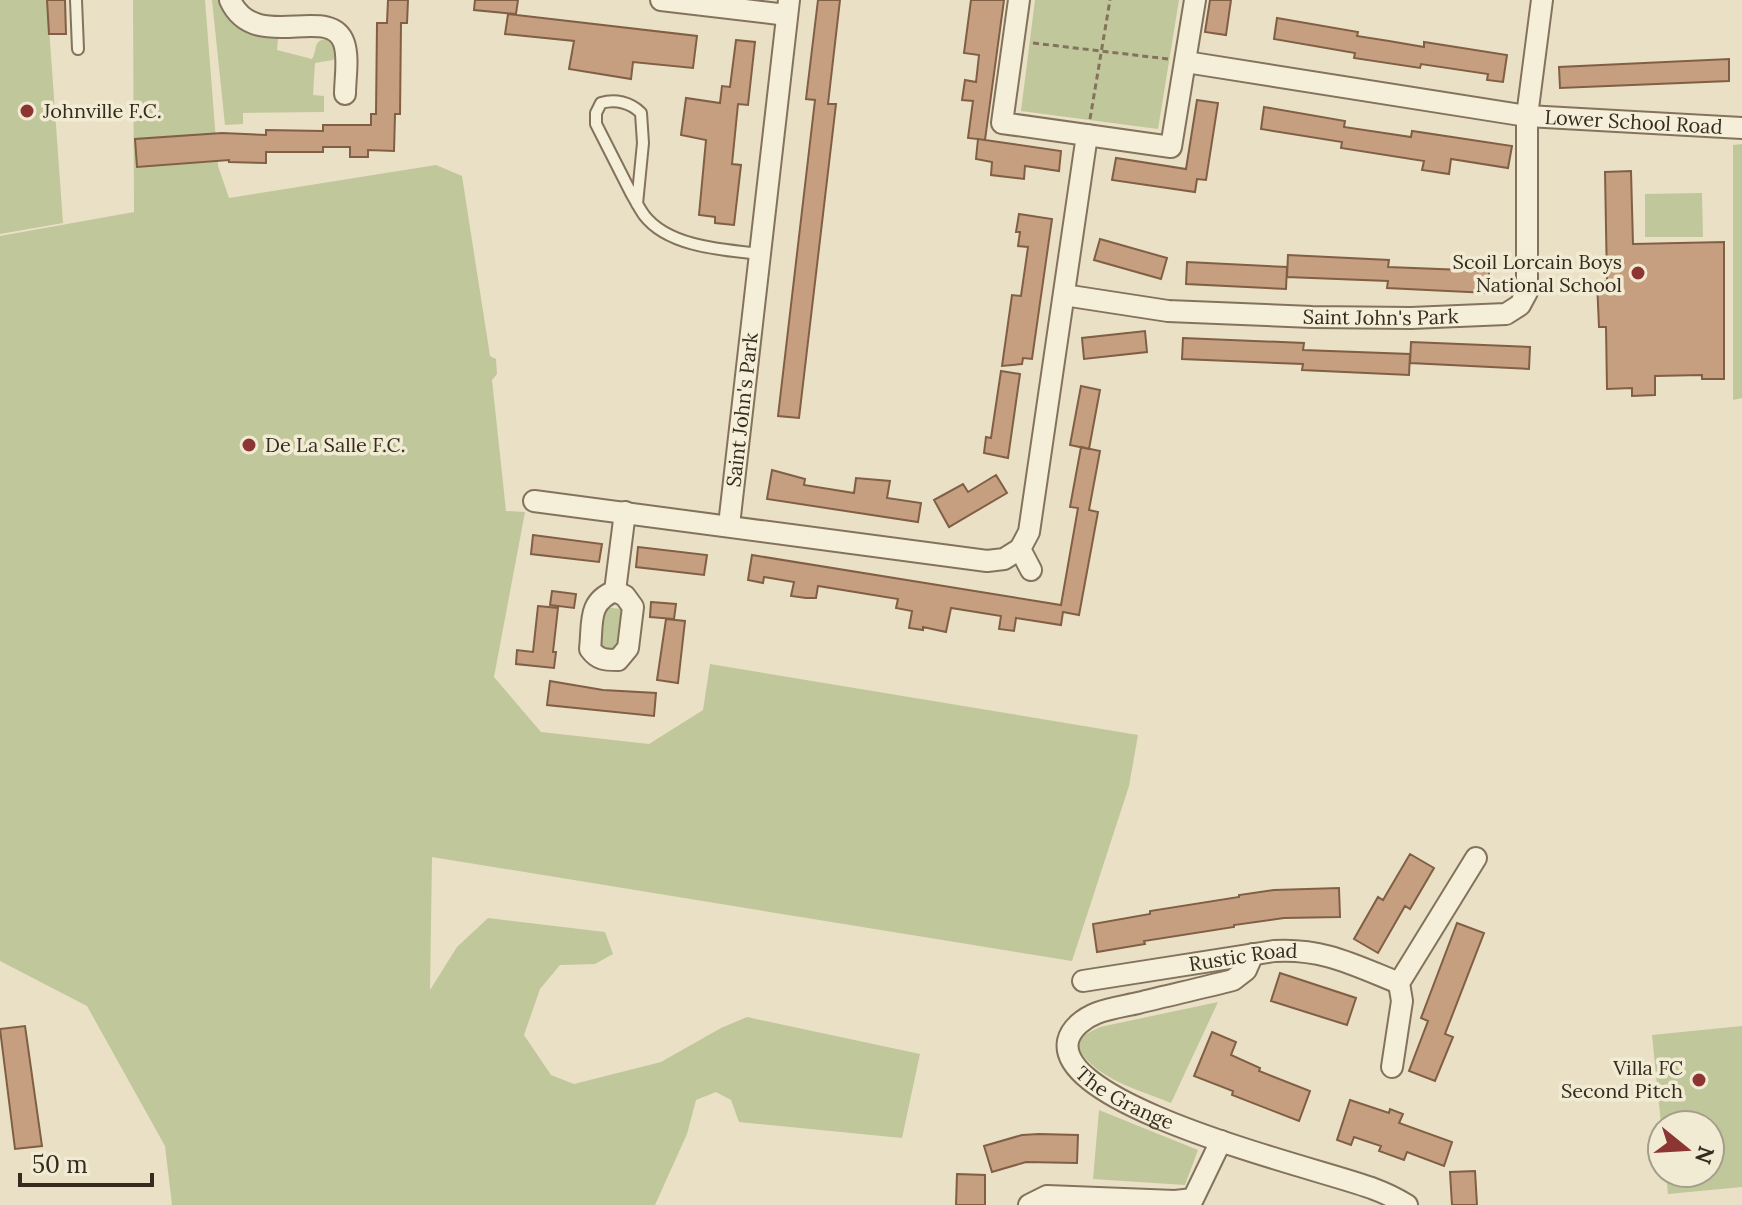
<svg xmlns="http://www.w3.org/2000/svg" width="1742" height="1205" font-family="Lora,serif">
  <rect width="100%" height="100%" fill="#eae0c5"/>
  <!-- green -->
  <path fill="#c0c79a" d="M 0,0 L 47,0 L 63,223 L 0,234 Z
    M 133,0 L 205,0 L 218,166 L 229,198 L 436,165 L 462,176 L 490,356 L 496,359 L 497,374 L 492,380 L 506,511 L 525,512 L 494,677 L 541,732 L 649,744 L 703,710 L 710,664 L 1138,735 L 1129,786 L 1072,961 L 432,857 L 430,990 L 457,947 L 488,918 L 605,932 L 613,954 L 595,964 L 560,965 L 540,989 L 524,1035 L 551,1075 L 574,1084 L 661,1062 L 721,1028 L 747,1017 L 920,1054 L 902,1138 L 739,1122 L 731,1100 L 716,1092 L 696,1100 L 687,1134 L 655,1205 L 172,1205 L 165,1146 L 87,1006 L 0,961 L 0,236 L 134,212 Z
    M 212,0 L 221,0 C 231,33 248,33 278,39 L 277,50 L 312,59 C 318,50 312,40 327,39 L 334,43 L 337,54 L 333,60 L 315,63 L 313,95 L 324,96 L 324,112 L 243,113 L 243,124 L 225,125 Z
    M 1035,0 L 1179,0 L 1158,129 L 1021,111 Z
    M 1742,144 L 1742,398 L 1733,400 L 1733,145 Z
    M 1702,193 L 1703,237 L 1645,237 L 1645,194 Z
    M 602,607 L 622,609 L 619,650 L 599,648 Z
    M 1218,1002 L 1171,1103 C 1138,1089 1097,1080 1078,1048 L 1082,1036 L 1100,1027 Z
    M 1742,1026 L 1742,1187 L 1668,1194 L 1666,1173 L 1710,1173 L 1710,1125 L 1662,1125 L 1662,1133 L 1652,1035 Z
    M 1099,1110 L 1198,1150 L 1185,1185 L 1093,1179 Z"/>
  <!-- building -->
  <path fill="#c59f7f" stroke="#805f45" stroke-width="2" d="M 47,0 L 65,0 L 66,34 L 49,34 Z
    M 388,0 L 408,0 L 407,23 L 401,23 L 400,114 L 395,114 L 394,151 L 368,150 L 368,157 L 350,157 L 350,147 L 323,147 L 323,152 L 266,152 L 266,163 L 229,162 L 229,160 L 137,167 L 135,139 L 222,133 L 266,135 L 266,130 L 323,131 L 323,125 L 371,125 L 371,114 L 376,114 L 377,23 L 387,23 Z
    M 475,0 L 518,0 L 516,14 L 474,10 Z
    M 818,0 L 840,0 L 828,104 L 836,104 L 799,418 L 778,416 L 815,100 L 806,99 Z
    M 971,0 L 1004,0 L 985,140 L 968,138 L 973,101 L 962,100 L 965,80 L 976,82 L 979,55 L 964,53 Z
    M 1210,0 L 1231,0 L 1226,35 L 1205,32 Z
    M 508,14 L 697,36 L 693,68 L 633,62 L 631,79 L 569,69 L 574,41 L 505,34 Z
    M 1277,18 L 1358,32 L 1357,36 L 1389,41 L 1424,47 L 1424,42 L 1507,55 L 1503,82 L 1487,80 L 1488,74 L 1421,64 L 1420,68 L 1354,58 L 1355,53 L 1274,39 Z
    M 736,40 L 755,42 L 748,105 L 738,104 L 732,164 L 741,165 L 734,225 L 715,223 L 715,217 L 699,215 L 706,140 L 681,135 L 686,98 L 720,103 L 722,86 L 730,87 Z
    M 1729,59 L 1729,81 L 1560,88 L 1559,67 Z
    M 1197,100 L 1218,103 L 1206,180 L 1197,179 L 1195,192 L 1112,180 L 1116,158 L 1186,169 Z
    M 1264,107 L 1345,121 L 1344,127 L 1411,137 L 1412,131 L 1512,146 L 1508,168 L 1451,159 L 1449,174 L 1422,170 L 1424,161 L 1341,148 L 1342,142 L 1261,129 Z
    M 978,139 L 1061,151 L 1059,171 L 1025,166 L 1024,179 L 991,175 L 992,162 L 976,159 Z
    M 1631,171 L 1633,244 L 1724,242 L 1724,379 L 1702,379 L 1702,375 L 1655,376 L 1655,395 L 1632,396 L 1632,388 L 1607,389 L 1606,327 L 1599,327 L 1597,281 L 1607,281 L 1605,172 Z
    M 1019,214 L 1052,219 L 1032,359 L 1023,358 L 1022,364 L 1002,366 L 1012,295 L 1021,296 L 1028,247 L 1018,246 L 1020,232 L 1016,232 Z
    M 1100,239 L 1167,258 L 1161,279 L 1094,260 Z
    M 1288,255 L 1389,260 L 1388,267 L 1489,271 L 1488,293 L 1387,288 L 1388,281 L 1287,277 Z
    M 1187,262 L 1287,267 L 1286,289 L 1186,284 Z
    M 1145,331 L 1147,352 L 1084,359 L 1082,338 Z
    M 1183,338 L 1304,343 L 1303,350 L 1410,354 L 1409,375 L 1302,370 L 1303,364 L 1182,359 Z
    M 1411,342 L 1530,347 L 1529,369 L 1410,363 Z
    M 1001,371 L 1020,374 L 1008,458 L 984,453 L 986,437 L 991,438 Z
    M 1081,386 L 1100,390 L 1089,449 L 1070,445 Z
    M 1081,447 L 1100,451 L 1089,510 L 1098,512 L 1079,615 L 1063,612 L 1061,625 L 1016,618 L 1014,631 L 999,629 L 1001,616 L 951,608 L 946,632 L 923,627 L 923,630 L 909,628 L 912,611 L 896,608 L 898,599 L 818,586 L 816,598 L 806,598 L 791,596 L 794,582 L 764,577 L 763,583 L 748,580 L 752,555 L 1061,605 L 1078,508 L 1070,507 Z
    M 772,470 L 805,479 L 804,485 L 854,493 L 856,478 L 890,481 L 887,498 L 921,503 L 918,522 L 767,499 Z
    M 996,475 L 1007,493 L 949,527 L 934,500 L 963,484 L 968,492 Z
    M 533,535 L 602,544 L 599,562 L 531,554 Z
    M 638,547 L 707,555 L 704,575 L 636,567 Z
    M 552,591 L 576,594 L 574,608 L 550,605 Z
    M 651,602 L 676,604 L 674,619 L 650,617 Z
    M 538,606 L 558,608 L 553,652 L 556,652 L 554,668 L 516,664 L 517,650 L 533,652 Z
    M 666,619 L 685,621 L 678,683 L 657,680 Z
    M 550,681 L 603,690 L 656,693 L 654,716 L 547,705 Z
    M 1410,854 L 1434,868 L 1410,909 L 1405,906 L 1378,953 L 1354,939 L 1378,897 L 1383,900 Z
    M 1339,888 L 1340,917 L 1284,918 L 1234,925 L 1234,927 L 1144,941 L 1145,944 L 1097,952 L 1093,924 L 1150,914 L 1150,911 L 1239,897 L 1239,895 L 1274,890 Z
    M 1457,923 L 1484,933 L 1445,1034 L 1453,1037 L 1435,1081 L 1409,1071 L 1428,1021 L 1421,1018 Z
    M 1280,973 L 1356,998 L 1347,1025 L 1271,1001 Z
    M 25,1026 L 42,1146 L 15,1149 L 0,1029 Z
    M 1212,1032 L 1236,1042 L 1231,1055 L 1260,1068 L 1259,1071 L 1310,1091 L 1299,1121 L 1232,1095 L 1233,1091 L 1194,1076 Z
    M 1350,1100 L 1389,1113 L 1390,1109 L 1403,1114 L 1399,1123 L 1452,1142 L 1444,1166 L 1407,1152 L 1404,1160 L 1379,1151 L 1381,1146 L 1354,1137 L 1351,1145 L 1337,1140 Z
    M 1039,1134 L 1078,1135 L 1077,1163 L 1026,1162 L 992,1172 L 984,1146 L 1022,1135 Z
    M 1475,1171 L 1477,1205 L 1452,1205 L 1450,1172 Z
    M 957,1174 L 985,1175 L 985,1205 L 956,1205 Z"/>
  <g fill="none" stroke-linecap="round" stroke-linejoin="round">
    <!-- service casing -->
    <g stroke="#83735d" stroke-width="14">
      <path id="service" d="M 76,0 L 78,49
        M 637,204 L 643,143 L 641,113 C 630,102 615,99 601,103 L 596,113 L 596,124 L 631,193 C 635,200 639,208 644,215 C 668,247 724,250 761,254"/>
    </g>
    <!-- minor casing -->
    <g stroke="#83735d" stroke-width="24">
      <g id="minor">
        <path d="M 230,0 C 255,55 330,2 344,43 C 349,58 345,79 345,94"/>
        <path d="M 661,0 L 787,15"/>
        <path d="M 1019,0 L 1002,123 L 1171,147 L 1195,0"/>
        <path id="s1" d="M 1186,62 L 1527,116 L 1742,128"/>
        <path id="s2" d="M 1064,295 L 1168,311 L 1312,317 L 1411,318 L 1506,314 L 1520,305 L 1527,292 L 1527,116 L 1542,0"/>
        <path d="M 534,501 L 987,561 L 1004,559 L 1020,549"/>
        <path id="s3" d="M 729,525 L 789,0"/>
        <path d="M 1031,570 L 1020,549 L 1029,532 L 1087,135"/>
        <path d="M 615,591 C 587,602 593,623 590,649 C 598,660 605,660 618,660 L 628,648 L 633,607 L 625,596 L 615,591 L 625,512"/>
        <path id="s4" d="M 1253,954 L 1246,970 L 1233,980 C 1202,988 1170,995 1138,1003 C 1125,1006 1110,1008 1097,1013 C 1084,1018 1071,1028 1068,1041 C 1055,1108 1325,1170 1374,1189 C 1385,1193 1397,1199 1407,1205"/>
        <path id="s5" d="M 1083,981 L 1274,951 C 1323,948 1354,965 1399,983"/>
        <path d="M 1392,1067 L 1402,1001 L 1399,983 L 1476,858"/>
        <path d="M 1029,1205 L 1047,1196 L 1175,1201 L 1193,1199 L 1221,1141"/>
      </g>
    </g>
    <!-- path -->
    <path stroke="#83735d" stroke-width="3" stroke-dasharray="6 4" stroke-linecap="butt" d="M 1033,43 L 1168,59
      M 1090,119 L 1110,0"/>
    <!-- service -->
    <use href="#service" stroke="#f5eed8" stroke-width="10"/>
    <!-- minor -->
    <use href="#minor" stroke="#f5eed8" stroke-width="20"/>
  </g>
  <!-- markers -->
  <g fill="#8d3533" stroke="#f2ebd4" stroke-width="3">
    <circle cx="27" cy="111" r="8"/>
    <circle cx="1638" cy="273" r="8"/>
    <circle cx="249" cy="445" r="8"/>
    <circle cx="1699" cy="1080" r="8"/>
  </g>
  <g text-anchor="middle" stroke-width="7" stroke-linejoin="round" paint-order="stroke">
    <!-- poi labels -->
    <g font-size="20" fill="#352b1f" stroke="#f2ebd4" text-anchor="start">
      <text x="43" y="118">Johnville F.C.</text>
      <text x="1622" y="269" text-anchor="end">Scoil Lorcain Boys<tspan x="1622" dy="23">National School</tspan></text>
      <text x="265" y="452">De La Salle F.C.</text>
      <text x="1683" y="1075" text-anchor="end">Villa FC<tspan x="1683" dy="23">Second Pitch</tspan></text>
    </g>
    <!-- street labels -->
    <g font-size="20" fill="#352b1f" stroke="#f2ebd4">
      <text dy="7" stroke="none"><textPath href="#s1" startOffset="452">Lower School Road</textPath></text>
      <text dy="7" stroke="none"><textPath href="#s2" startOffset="318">Saint John's Park</textPath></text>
      <text dy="7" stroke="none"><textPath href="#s3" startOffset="116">Saint John's Park</textPath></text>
      <text dy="7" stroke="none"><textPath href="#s5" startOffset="162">Rustic Road</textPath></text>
      <text dy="7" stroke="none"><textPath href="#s4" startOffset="302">The Grange</textPath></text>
    </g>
  </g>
  <!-- north arrow -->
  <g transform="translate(1686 1149) rotate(108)"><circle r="38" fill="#f2ebd4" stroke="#a69e8c" stroke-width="2"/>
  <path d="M0-6L14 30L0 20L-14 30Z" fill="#8d3533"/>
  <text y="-12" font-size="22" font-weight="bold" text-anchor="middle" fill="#352b1f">N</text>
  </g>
  <!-- scale -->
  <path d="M20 1173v12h132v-12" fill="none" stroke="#352b1f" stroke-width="4"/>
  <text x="32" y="1173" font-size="24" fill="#352b1f" stroke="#f2ebd4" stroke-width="6" paint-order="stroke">50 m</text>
</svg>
